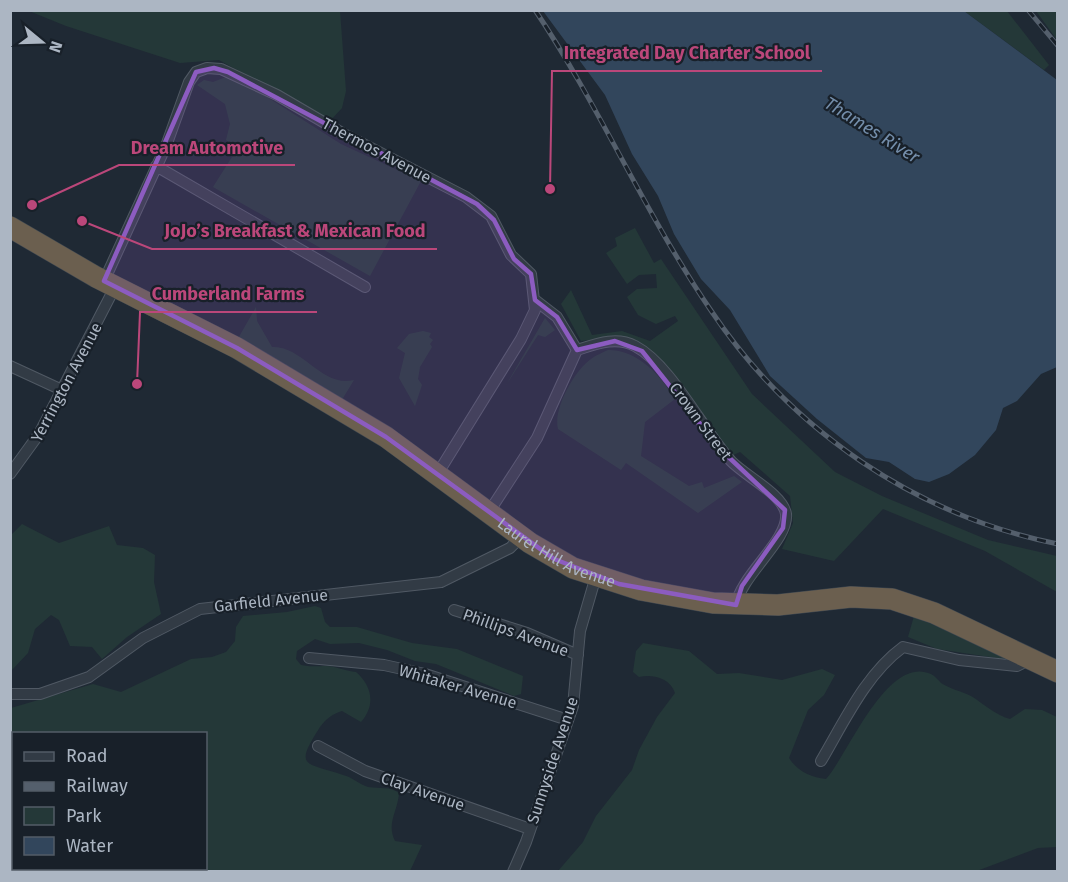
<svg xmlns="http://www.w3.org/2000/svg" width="1068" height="882" font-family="'Fira Sans',sans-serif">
  <rect width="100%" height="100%" fill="#1f2934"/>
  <!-- green -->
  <path fill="#243838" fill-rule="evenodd" d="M 29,11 L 340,11 L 346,91 L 342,108 L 330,121 L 219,60 L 180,63 L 66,26 Z
    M 964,11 L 1007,11 L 1049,65 L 1044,70 Z
    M 1036,11 L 1057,11 L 1057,40 Z
    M 226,77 L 245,83 L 341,144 L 421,181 L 370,276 L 213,187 L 237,149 L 226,140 L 230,124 L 225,104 L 197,85 L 204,80 L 213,82 Z
    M 635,228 L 654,263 L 661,259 L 752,394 L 835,472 L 882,496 L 988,540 L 1057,556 L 1057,592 L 985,551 L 883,509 L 834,561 L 782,549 L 793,523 L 790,496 L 740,452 L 733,455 L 721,444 L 668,372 L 614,337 L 581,341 L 561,304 L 571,290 L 592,335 L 622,331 L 650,341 L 678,321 L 675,316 L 656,324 L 638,315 L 627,297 L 637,289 L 657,288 L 656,274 L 639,275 L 627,284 L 606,253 L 617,246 L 615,238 Z
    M 256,307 L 257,321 L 272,347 C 302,345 322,388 354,380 L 340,403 L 236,342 Z
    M 545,318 L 555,330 L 545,337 L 538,335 L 505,387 Z
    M 423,331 L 431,333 L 429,337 L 433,340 L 430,344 L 432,347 L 420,367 L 418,379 L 422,385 L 415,406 L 399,378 L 405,353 L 397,348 L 409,334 Z
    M 608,350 C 638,350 660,375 675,399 L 645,422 L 641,456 L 689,486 L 702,482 L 704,488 L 734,476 L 742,482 L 698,513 L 626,463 L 621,470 L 558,429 C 553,409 574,371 591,359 C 596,355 602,353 608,350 Z
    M 22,524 L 59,543 L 109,526 L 117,545 L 143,548 L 155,555 L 154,582 L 161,614 L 127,637 L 102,659 L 92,647 L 70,646 L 59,620 L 51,615 L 35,629 L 28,653 L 11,671 L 11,535 Z
    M 315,606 L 321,608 L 325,622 L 330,627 L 357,627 L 412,643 L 457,649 L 523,676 L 521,694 L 514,696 L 436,664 L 415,661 L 387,650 L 359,643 L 330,644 L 315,639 L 297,651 L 296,659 L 301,665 C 310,667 316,666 326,666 C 335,666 346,671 356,672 C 372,686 376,705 361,722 L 342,711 C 332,714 326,719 320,727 C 293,769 306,762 343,775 C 352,777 359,784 368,787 C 380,789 390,786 399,793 C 398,811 386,823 395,841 L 422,845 L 410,871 L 11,871 L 11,708 L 93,684 L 121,692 L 191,659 L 212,657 L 226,652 L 235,641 L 236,627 L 243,616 L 287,612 ZM 14,734 L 206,734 L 206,868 L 14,868 Z
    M 914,616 L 1016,661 L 937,649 L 908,637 Z
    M 643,643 L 689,651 L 717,674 L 739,673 L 782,680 L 822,669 L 835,675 L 824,695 L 808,710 L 789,758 C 798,772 811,777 826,779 C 848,755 887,654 931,674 C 935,676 938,680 941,683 C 950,689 961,691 971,696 C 984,704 995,715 1010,719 L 1025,709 L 1042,710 L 1057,717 L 1057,847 L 1038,848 L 974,872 L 558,871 L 583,842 L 596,816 L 632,770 L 639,750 L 657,717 L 675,693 C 670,678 653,674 639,677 L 633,672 L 636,651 Z"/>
  <!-- water -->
  <path fill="#32465c" d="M 543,11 L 964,11 L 1057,80 L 1057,367 L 1041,374 L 1017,401 L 1003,408 L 996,430 L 975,455 L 949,474 L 929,482 L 915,479 L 889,462 L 866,458 L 817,419 L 770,376 L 730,310 L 701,279 L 674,234 L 658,196 L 632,154 L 605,95 Z"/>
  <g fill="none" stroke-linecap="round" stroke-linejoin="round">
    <!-- street casing -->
    <g stroke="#505964" stroke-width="12">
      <path id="street" d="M 156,166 L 365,287
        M 104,281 L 166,146 L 189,82 L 196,72 L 207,68 L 221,69 L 277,95 L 342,133 L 466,197 L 491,216 L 511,255 L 531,274 L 535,310 L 521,339 L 438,473
        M 535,300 L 557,317 L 577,350
        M 10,366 L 62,390
        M 10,474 L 39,434 L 115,287
        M 489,512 L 537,438 L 577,350 C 596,344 616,336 635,346 C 671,365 702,429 731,461 C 745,476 783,494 786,514 C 789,540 741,575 736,605
        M 454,610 L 527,633 L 578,655
        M 309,658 L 384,665 L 425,674 L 568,720
        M 10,694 L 40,694 L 89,677 L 143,638 L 200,609 L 441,582 L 510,548 L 522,536
        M 318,746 L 365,771 L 530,829
        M 821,761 C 844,722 866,674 903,647 L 959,660 L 1017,666 L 1031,659
        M 513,872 L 526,842 L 573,706 L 580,631 L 596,576"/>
    </g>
    <!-- highway casing -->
    <g stroke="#3d4650" stroke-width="22">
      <g id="highway">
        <path id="s1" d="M 10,227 L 96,277 L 237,348 L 386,437 L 530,543 L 573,568 L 641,590 L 713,603 L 778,605 L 851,597 L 892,599 L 934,613 L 1058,672"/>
      </g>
    </g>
    <!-- street -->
    <use href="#street" stroke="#323b45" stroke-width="10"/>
    <!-- highway -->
    <use href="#highway" stroke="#6b5f4f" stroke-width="21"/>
    <!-- rail casing -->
    <g stroke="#545f6c" stroke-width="5">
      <path id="rail" d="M 535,10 C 600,107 646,216 712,312 C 792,431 917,516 1058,544
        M 1028,10 L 1058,46"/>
    </g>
    <!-- rail -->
    <use href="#rail" stroke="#182029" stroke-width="3" stroke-dasharray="9" stroke-linecap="butt"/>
  </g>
  <!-- marked area -->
  <path fill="#8c5cc0" fill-opacity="0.2" stroke="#8c5cc0" stroke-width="4.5" stroke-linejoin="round" d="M 214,68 L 228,72 L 477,204 L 494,220 L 514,259 L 531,274 L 535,300 L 557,317 L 577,350 L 615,341 L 642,351 L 720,449 L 785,510 L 783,528 L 742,586 L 736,605 L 619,584 L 554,559 L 386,437 L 237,348 L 104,281 L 196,72 Z"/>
  <g text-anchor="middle" stroke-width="4.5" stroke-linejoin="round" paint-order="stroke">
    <!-- street labels -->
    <g font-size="16" fill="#acb6c3" stroke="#182029">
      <text transform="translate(377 150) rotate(28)" y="6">Thermos Avenue</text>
      <text transform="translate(66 382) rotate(-62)" y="6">Yerrington Avenue</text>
      <text transform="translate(701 421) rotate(53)" y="6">Crown Street</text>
      <text dy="6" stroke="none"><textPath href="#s1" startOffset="638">Laurel Hill Avenue</textPath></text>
      <text transform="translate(271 600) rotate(-6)" y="6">Garfield Avenue</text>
      <text transform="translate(516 632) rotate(20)" y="6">Phillips Avenue</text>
      <text transform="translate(458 686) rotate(16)" y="6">Whitaker Avenue</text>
      <text transform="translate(552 760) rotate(-72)" y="6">Sunnyside Avenue</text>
      <text transform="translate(423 791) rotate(19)" y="6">Clay Avenue</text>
    </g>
    <!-- water labels -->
    <g font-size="18" font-style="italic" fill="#748eab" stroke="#182029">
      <text transform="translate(872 130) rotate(32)" y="6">Thames River</text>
    </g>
  </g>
  <!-- callouts -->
  <path fill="none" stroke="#bb477a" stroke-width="2" d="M550 189L552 71H822M32 205L119 165H295M82 221L152 249H437M137 384L140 312H317"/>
  <g fill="#bb477a" stroke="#182029" stroke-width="2">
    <circle cx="550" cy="189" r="6"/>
    <circle cx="32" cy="205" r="6"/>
    <circle cx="82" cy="221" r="6"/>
    <circle cx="137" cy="384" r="6"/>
  </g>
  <g font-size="18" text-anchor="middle" font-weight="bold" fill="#bb477a" stroke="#182029" stroke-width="4.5" stroke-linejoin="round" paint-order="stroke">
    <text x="687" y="59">Integrated Day Charter School</text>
    <text x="207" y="154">Dream Automotive</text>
    <text x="295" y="237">JoJo’s Breakfast &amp; Mexican Food</text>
    <text x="228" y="300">Cumberland Farms</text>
  </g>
  <!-- border -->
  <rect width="1068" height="882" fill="none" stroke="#acb6c3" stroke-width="24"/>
  <!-- legend -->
  <rect x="12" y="732" width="195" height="138" fill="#182029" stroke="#535c67" stroke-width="1.5"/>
  <rect x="24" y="752" width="30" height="9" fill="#323b45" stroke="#535c67" stroke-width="1.5"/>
  <text x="66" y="762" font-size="18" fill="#acb6c3">Road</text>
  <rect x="24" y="782" width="30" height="9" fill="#545f6c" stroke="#535c67" stroke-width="1.5"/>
  <text x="66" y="792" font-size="18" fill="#acb6c3">Railway</text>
  <rect x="24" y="807" width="30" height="18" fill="#243838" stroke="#535c67" stroke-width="1.5"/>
  <text x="66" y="822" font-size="18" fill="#acb6c3">Park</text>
  <rect x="24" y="837" width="30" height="18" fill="#32465c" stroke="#535c67" stroke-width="1.5"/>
  <text x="66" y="852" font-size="18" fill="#acb6c3">Water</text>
  <!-- north arrow -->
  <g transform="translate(42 42) rotate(109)" stroke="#182029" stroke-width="4.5" paint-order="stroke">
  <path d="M0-4.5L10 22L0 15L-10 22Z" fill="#acb6c3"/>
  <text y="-9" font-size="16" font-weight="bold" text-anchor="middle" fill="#acb6c3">N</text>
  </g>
</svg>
